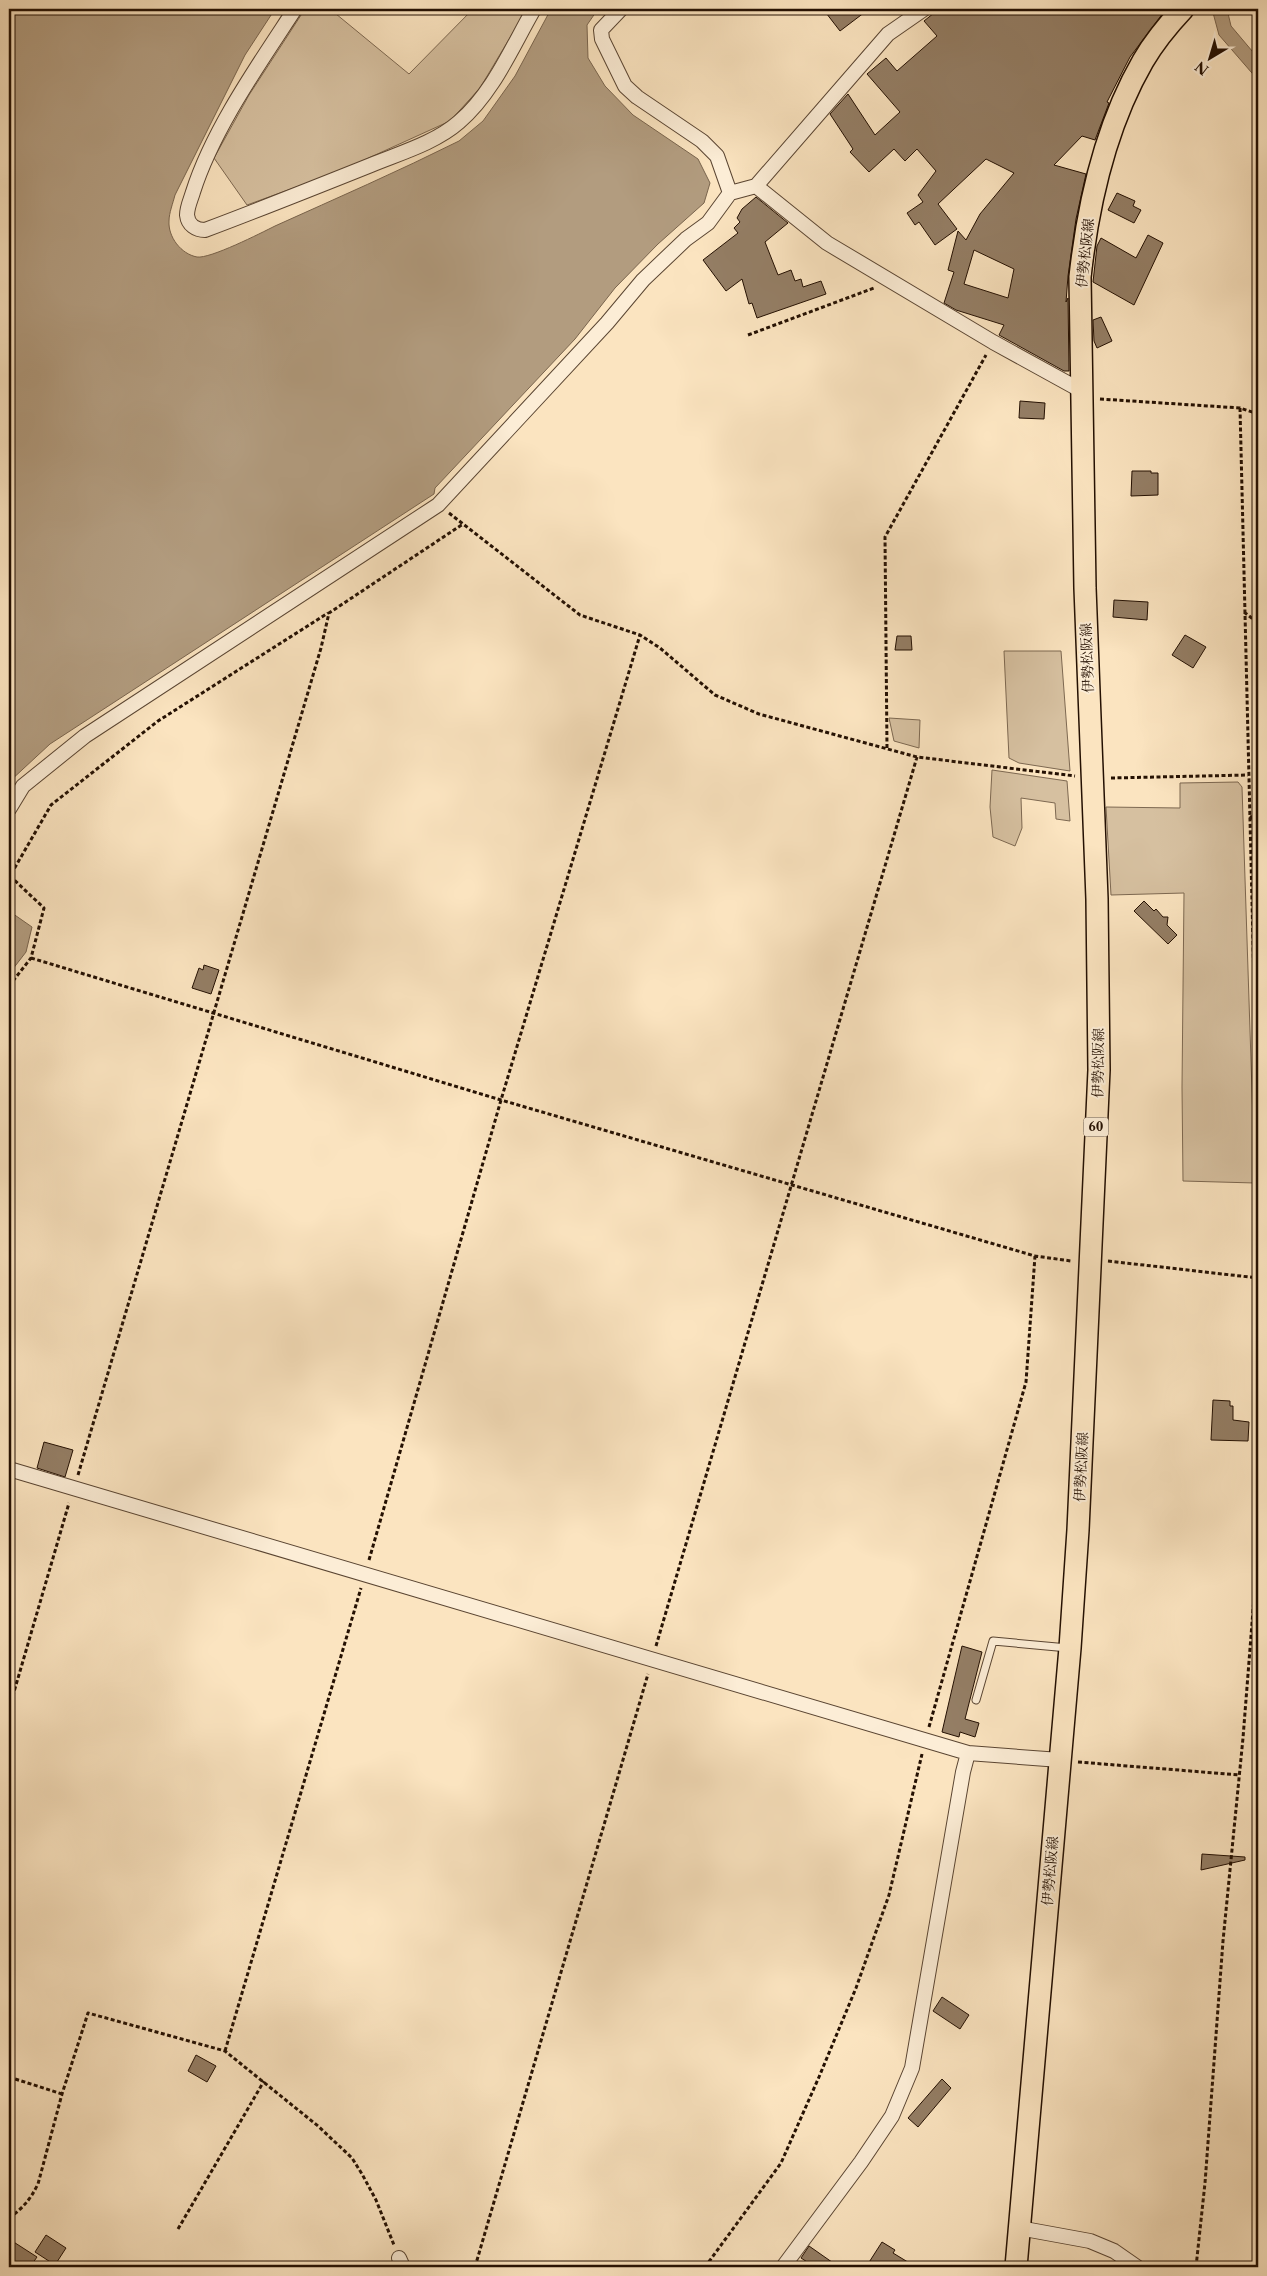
<svg xmlns="http://www.w3.org/2000/svg" width="1267" height="2276" font-family="'Libre Caslon Text','Noto Serif JP',serif">
  <rect width="100%" height="100%" fill="#fbe4c0"/>
  <filter id="stains"><feTurbulence type="fractalNoise" baseFrequency=".004" numOctaves="4"/><feColorMatrix values="0 0 0 0 .2 0 0 0 0 .09 0 0 0 0 .02 0 0 0 .5 -.17"/></filter>
  <radialGradient id="worn" r=".72"><stop offset=".6" stop-color="#630" stop-opacity="0"/><stop offset="1" stop-color="#630" stop-opacity=".3"/></radialGradient>
  <!-- green -->
  <path fill="#d6c0a0" stroke="#7d6851" d="M 305,9 L 330,9 L 409,74 L 473,9 L 527,9 L 480,88 L 450,121 L 340,171 L 247,205 L 214,158 L 249,95 Z
    M 1004,651 L 1061,651 L 1070,771 L 1019,763 L 1009,758 Z
    M 889,718 L 920,720 L 919,748 L 894,741 Z
    M 992,770 L 1067,781 L 1070,821 L 1056,819 L 1055,803 L 1021,798 L 1022,828 L 1015,846 L 993,837 L 990,807 Z
    M 1238,782 L 1242,787 L 1255,1183 L 1183,1181 L 1182,1087 L 1184,893 L 1111,895 L 1106,807 L 1180,808 L 1180,783 Z"/>
  <!-- water -->
  <path fill="#b29c7f" stroke="#79644d" d="M 9,9 L 275,9 L 245,55 L 175,195 C 173,203 169,213 169,221 C 168,237 181,254 197,257 C 210,259 261,233 275,226 C 337,198 399,171 459,141 L 483,121 L 515,76 L 551,9 L 598,9 L 587,25 L 588,58 L 605,86 L 633,115 L 698,159 L 710,183 L 704,203 L 658,244 L 615,288 L 575,339 L 435,488 L 434,494 L 50,744 L 9,782 Z
    M 1212,9 L 1227,9 L 1231,26 L 1258,58 L 1258,80 L 1219,35 Z
    M 9,911 L 32,927 L 26,952 L 9,974 Z"/>
  <!-- building -->
  <path fill="#947e65" stroke="#241002" fill-rule="evenodd" d="M 823,9 L 869,9 L 840,31 Z
    M 939,9 L 1166,9 L 1130,57 L 1107,102 L 1109,103 L 1095,140 L 1082,136 L 1054,165 L 1086,174 L 1076,219 L 1068,276 L 1066,302 L 1068,298 L 1069,371 L 1064,371 L 999,335 L 1004,325 L 956,310 L 944,303 L 954,272 L 948,270 L 958,231 L 966,240 L 980,214 L 1014,173 L 986,159 L 938,204 L 957,229 L 935,245 L 919,222 L 915,225 L 907,213 L 923,202 L 918,195 L 936,171 L 917,149 L 905,161 L 894,149 L 869,172 L 850,152 L 853,149 L 830,114 L 848,94 L 875,135 L 900,112 L 867,74 L 886,58 L 897,71 L 937,36 L 924,21 ZM 974,250 L 1014,269 L 1008,298 L 964,284 Z
    M 1117,193 L 1135,201 L 1133,206 L 1141,210 L 1134,223 L 1108,210 Z
    M 756,197 L 788,223 L 765,242 L 778,275 L 791,270 L 795,281 L 801,279 L 803,287 L 821,281 L 826,294 L 757,318 L 752,303 L 749,304 L 742,279 L 726,291 L 703,260 L 738,233 L 734,228 L 740,222 L 737,218 L 742,209 Z
    M 1148,235 L 1163,243 L 1134,305 L 1093,282 L 1097,246 L 1101,238 L 1136,258 Z
    M 1101,317 L 1112,341 L 1097,348 L 1094,341 L 1093,320 Z
    M 1020,401 L 1045,403 L 1044,419 L 1019,418 Z
    M 1132,471 L 1151,471 L 1151,473 L 1158,473 L 1158,495 L 1131,496 Z
    M 1114,600 L 1148,602 L 1147,620 L 1113,617 Z
    M 1185,635 L 1206,647 L 1193,668 L 1172,655 Z
    M 897,636 L 911,636 L 912,650 L 895,650 Z
    M 1144,901 L 1154,911 L 1156,909 L 1163,917 L 1168,917 L 1167,925 L 1177,935 L 1168,944 L 1134,911 Z
    M 204,965 L 219,970 L 211,994 L 192,988 L 199,968 L 203,970 Z
    M 1213,1400 L 1230,1401 L 1230,1406 L 1233,1406 L 1233,1420 L 1249,1422 L 1248,1441 L 1211,1440 Z
    M 44,1442 L 73,1450 L 65,1477 L 37,1468 Z
    M 962,1646 L 982,1652 L 965,1719 L 979,1723 L 975,1737 L 960,1732 L 959,1737 L 942,1732 Z
    M 1202,1854 L 1245,1857 L 1245,1860 L 1201,1870 Z
    M 942,1997 L 969,2015 L 960,2029 L 933,2011 Z
    M 196,2055 L 216,2066 L 207,2082 L 188,2071 Z
    M 942,2079 L 951,2088 L 918,2127 L 908,2118 Z
    M 46,2235 L 66,2248 L 55,2265 L 35,2252 Z
    M 9,2239 L 37,2257 L 30,2267 L 9,2267 Z
    M 882,2242 L 895,2250 L 893,2253 L 916,2267 L 866,2267 Z
    M 809,2246 L 839,2267 L 815,2267 L 801,2258 Z"/>
  <g fill="none" stroke-linecap="round" stroke-linejoin="round">
    <!-- service casing -->
    <g stroke="#5a4532" stroke-width="9">
      <path id="service" d="M 976,1700 L 993,1641 L 1068,1648"/>
    </g>
    <!-- minor casing -->
    <g stroke="#5a4532" stroke-width="16">
      <path id="minor" d="M 295,9 C 259,64 213,129 193,192 C 191,199 187,207 187,215 C 188,225 196,230 205,230 C 261,209 316,187 371,165 C 400,153 435,143 459,122 C 493,93 512,47 534,9
        M 621,9 L 601,30 L 602,39 L 625,86 L 637,97 L 702,141 L 717,156 L 730,193
        M 756,186 L 827,243 L 993,342 L 1082,391
        M 9,809 L 23,786 L 85,736 L 438,505 L 607,323 L 643,280 L 686,239 L 708,223 L 730,193 L 756,186 L 888,34 L 924,9
        M 9,1469 L 968,1753
        M 1019,2228 L 1090,2241 L 1114,2251 L 1137,2267
        M 399,2258 L 403,2267
        M 783,2267 L 861,2162 L 892,2116 L 912,2068 L 963,1772 L 968,1753 L 1060,1760"/>
    </g>
    <!-- primary casing -->
    <g stroke="#241002" stroke-width="24">
      <path id="primary" d="M 1016,2267 L 1070,1648 L 1078,1530 L 1099,1070 L 1097,899 L 1085,588 L 1080,277 C 1088,204 1106,125 1143,61 C 1154,42 1168,25 1183,9"/>
    </g>
    <!-- path -->
    <path stroke="#241002" stroke-width="3" stroke-dasharray="4 2.5" stroke-linecap="butt" d="M 748,335 L 874,288
      M 1100,399 L 1240,408 L 1258,414
      M 1240,408 L 1258,1148
      M 449,513 L 580,615 L 640,635 L 660,648 L 715,695 L 759,714 L 917,757 L 1075,776
      M 1244,612 L 1258,623
      M 887,748 L 885,537 L 986,355
      M 1111,778 L 1248,775
      M 1250,816 L 1258,823
      M 31,958 L 501,1100 L 1035,1256 L 1071,1261
      M 9,986 L 31,958 L 44,908 L 10,876 L 51,805 L 158,721 L 328,613
      M 1108,1261 L 1258,1278
      M 78,1475 L 321,648 L 329,613 L 463,524
      M 369,1560 L 501,1100 L 640,635
      M 656,1646 L 917,757
      M 9,1709 L 69,1503
      M 929,1727 L 1026,1382 L 1035,1256
      M 1078,1762 L 1240,1775
      M 225,2051 L 361,1588
      M 9,2077 L 62,2094
      M 9,2218 C 23,2208 30,2200 38,2184 L 62,2094 L 88,2013 L 225,2051 L 318,2126 L 352,2158 L 362,2174 L 376,2200 L 394,2245
      M 178,2229 L 264,2081
      M 475,2267 L 648,1674
      M 705,2267 L 781,2163 L 819,2077 L 856,1988 L 889,1895 L 922,1754
      M 1196,2267 L 1205,2183 L 1223,1941 L 1243,1738 L 1255,1585 L 1258,1454"/>
    <!-- service -->
    <use href="#service" stroke="#fcedd6" stroke-width="7"/>
    <!-- minor -->
    <use href="#minor" stroke="#fcedd6" stroke-width="14"/>
    <!-- primary -->
    <use href="#primary" stroke="#fbe4c0" stroke-width="21"/>
  </g>
  <g text-anchor="middle" stroke-width="4" stroke-linejoin="round" paint-order="stroke">
    <!-- shield labels -->
    <rect fill="#fcedd6" stroke="#655242" stroke-width="1" x="1083.5" y="1117.5" width="25" height="19" rx="4"/>
    <g font-size="12" font-weight="bold" fill="#241002">
      <text x="1096" y="1131">60</text>
    </g>
    <!-- street labels -->
    <g font-size="14" fill="#241002" stroke="#fcedd6">
      <text transform="translate(1085 253) rotate(-84)" y="5">伊勢松阪線</text>
      <text transform="translate(1087 658) rotate(-92)" y="5">伊勢松阪線</text>
      <text transform="translate(1098 1063) rotate(-89)" y="5">伊勢松阪線</text>
      <text transform="translate(1081 1467) rotate(-87)" y="5">伊勢松阪線</text>
      <text transform="translate(1050 1871) rotate(-85)" y="5">伊勢松阪線</text>
    </g>
  </g>
  <!-- margin -->
  <rect width="1267" height="2276" fill="none" stroke="#fbe4c0" stroke-width="30"/>
  <rect x="10" y="10" width="1247" height="2256" fill="none" stroke="#241002" stroke-width="2.5"/>
  <rect x="15" y="15" width="1237" height="2246" fill="none" stroke="#241002"/>
  <!-- north arrow -->
  <g transform="translate(1210 58) rotate(218)" stroke="#fcedd6" stroke-width="4" paint-order="stroke">
  <path d="M0-4L9 19L0 12L-9 19Z" fill="#241002"/>
  <text y="-8" font-size="14" font-weight="bold" text-anchor="middle" fill="#241002">N</text>
  </g>
  <rect width="100%" height="100%" filter="url(#stains)"/>
  <rect width="100%" height="100%" fill="url(#worn)"/>
</svg>
